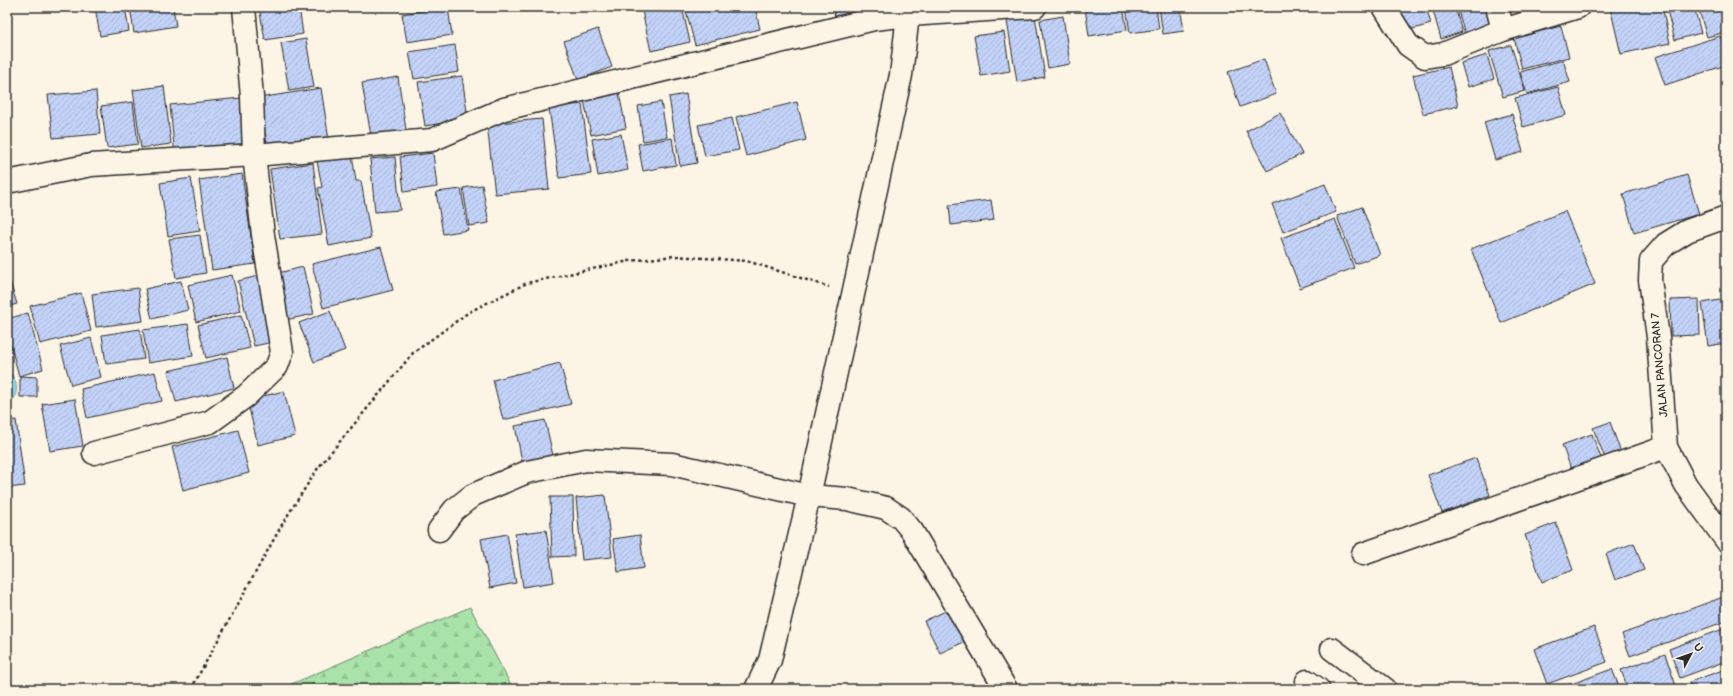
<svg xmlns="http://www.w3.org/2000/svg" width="1733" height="696" font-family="'Balsamiq Sans',sans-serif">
  <defs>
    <pattern id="forest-firs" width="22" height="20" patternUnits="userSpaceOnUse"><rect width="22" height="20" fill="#a9e3a9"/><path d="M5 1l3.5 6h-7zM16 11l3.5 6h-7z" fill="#92c392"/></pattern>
    <pattern id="building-hatch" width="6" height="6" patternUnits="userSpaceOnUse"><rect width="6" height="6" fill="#c3d2f8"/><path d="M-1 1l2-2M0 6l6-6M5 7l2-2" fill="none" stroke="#a8b4d5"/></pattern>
  </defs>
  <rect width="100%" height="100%" fill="#fcf5e5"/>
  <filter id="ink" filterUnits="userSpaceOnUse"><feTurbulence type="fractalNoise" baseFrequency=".025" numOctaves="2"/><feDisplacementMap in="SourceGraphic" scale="8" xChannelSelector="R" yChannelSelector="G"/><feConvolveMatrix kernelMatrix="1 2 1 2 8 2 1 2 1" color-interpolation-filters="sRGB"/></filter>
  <g filter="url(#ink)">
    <!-- forest -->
    <path fill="url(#forest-firs)" stroke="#6a876a" d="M 470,607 L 513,689 L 280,689 Z"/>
    <!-- water -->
    <path fill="#91dbf2" stroke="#6895a2" d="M 7,370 C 16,378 19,387 14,399 L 7,400 Z"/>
    <!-- building -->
    <path fill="url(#building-hatch)" stroke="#2b2b2b" d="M 95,7 L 125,7 L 129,31 L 100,36 Z
      M 130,7 L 173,7 L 176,26 L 134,33 Z
      M 259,7 L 299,7 L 303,34 L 265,40 Z
      M 448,7 L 452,35 L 407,42 L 402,14 Z
      M 662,7 L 682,7 L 690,42 L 651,51 L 642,11 Z
      M 685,7 L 755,7 L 760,29 L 695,45 Z
      M 833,7 L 877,7 L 835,17 Z
      M 1089,7 L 1123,7 L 1127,30 L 1089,36 L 1085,8 Z
      M 1126,7 L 1156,7 L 1159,29 L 1130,33 Z
      M 1159,7 L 1180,7 L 1184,31 L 1163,34 Z
      M 1398,7 L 1426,7 L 1431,24 L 1402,32 L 1395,8 Z
      M 1432,7 L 1455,7 L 1462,32 L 1441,39 Z
      M 1457,7 L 1489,7 L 1495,26 L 1465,34 Z
      M 1610,7 L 1662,7 L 1670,43 L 1621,54 Z
      M 1666,7 L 1694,7 L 1701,33 L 1675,40 Z
      M 1698,7 L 1726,7 L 1726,32 L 1707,37 Z
      M 1035,16 L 1045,77 L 1017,82 L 1007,21 Z
      M 1063,16 L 1070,64 L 1048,68 L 1040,20 Z
      M 1561,26 L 1569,57 L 1522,69 L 1514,38 Z
      M 598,29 L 612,67 L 578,80 L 564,41 Z
      M 1004,32 L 1010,71 L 981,76 L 974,36 Z
      M 1720,36 L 1723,43 L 1726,42 L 1726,65 L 1665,85 L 1655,57 Z
      M 306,39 L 314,87 L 289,91 L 281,43 Z
      M 455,45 L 459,72 L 414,79 L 409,52 Z
      M 1511,45 L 1525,91 L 1503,97 L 1489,51 Z
      M 1487,55 L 1494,79 L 1468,87 L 1461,63 Z
      M 1264,59 L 1276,94 L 1240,107 L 1228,72 Z
      M 1563,60 L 1570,82 L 1527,94 L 1520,72 Z
      M 1449,67 L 1458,106 L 1423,114 L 1413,75 Z
      M 462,76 L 468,119 L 425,126 L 418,82 Z
      M 398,77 L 407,136 L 372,142 L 362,83 Z
      M 164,86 L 171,144 L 141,148 L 133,90 Z
      M 1558,87 L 1566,115 L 1523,127 L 1515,98 Z
      M 321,88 L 329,140 L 268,149 L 259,98 Z
      M 618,88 L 626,128 L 591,135 L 583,95 Z
      M 96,91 L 100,134 L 53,138 L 48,95 Z
      M 686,94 L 697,163 L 680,166 L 669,97 Z
      M 241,98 L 245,151 L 175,156 L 170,105 Z
      M 133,102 L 138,144 L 107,148 L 101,106 Z
      M 661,102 L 667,137 L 643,141 L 638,106 Z
      M 797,102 L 806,140 L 746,156 L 736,117 Z
      M 582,104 L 591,174 L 559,178 L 549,108 Z
      M 1280,113 L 1302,154 L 1267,171 L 1246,131 Z
      M 1512,114 L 1523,152 L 1495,160 L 1484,122 Z
      M 732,118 L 739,150 L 705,156 L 698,125 Z
      M 542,119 L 549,189 L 495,194 L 487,124 Z
      M 621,134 L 628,170 L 598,176 L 592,139 Z
      M 672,138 L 676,165 L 643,171 L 638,144 Z
      M 433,153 L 437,187 L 404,192 L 400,157 Z
      M 352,155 L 356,181 L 361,181 L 371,238 L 329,246 L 318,188 L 322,187 L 317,161 Z
      M 395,157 L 400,210 L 375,212 L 370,159 Z
      M 313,163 L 322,234 L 280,239 L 270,169 Z
      M 242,174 L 255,264 L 212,270 L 199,180 Z
      M 1687,175 L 1699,214 L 1634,233 L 1623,194 Z
      M 191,178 L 200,231 L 168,236 L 160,183 Z
      M 1325,184 L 1336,212 L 1283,232 L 1272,204 Z
      M 482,185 L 489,223 L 469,226 L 463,188 Z
      M 461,189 L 468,230 L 443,234 L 436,192 Z
      M 991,200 L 994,220 L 951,225 L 949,205 Z
      M 1362,207 L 1380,255 L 1355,264 L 1337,216 Z
      M 1565,211 L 1595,284 L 1501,323 L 1471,249 Z
      M 1335,219 L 1354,268 L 1300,288 L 1281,238 Z
      M 200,235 L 206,273 L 176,278 L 169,239 Z
      M 381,247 L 393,290 L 323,308 L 312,264 Z
      M 303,267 L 314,314 L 285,320 L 274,274 Z
      M 7,273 L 17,304 L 7,307 Z
      M 232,275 L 241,311 L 196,322 L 188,285 Z
      M 262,275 L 278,341 L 254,346 L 238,281 Z
      M 181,281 L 188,310 L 152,319 L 145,289 Z
      M 138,288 L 143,321 L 96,327 L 92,294 Z
      M 81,293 L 91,331 L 40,344 L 30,306 Z
      M 1699,299 L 1700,335 L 1671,336 L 1670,300 Z
      M 1726,299 L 1726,343 L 1708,346 L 1702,303 Z
      M 330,311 L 345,350 L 314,362 L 299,323 Z
      M 28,313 L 43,369 L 19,376 L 7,332 L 7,319 Z
      M 241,315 L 250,348 L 206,358 L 198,325 Z
      M 188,324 L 193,356 L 148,363 L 143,330 Z
      M 140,329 L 144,359 L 106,364 L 102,335 Z
      M 91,338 L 101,377 L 71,385 L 60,346 Z
      M 227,357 L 234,388 L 176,402 L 168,371 Z
      M 560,363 L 571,404 L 503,420 L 493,380 Z
      M 155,372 L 162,401 L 87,418 L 81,389 Z
      M 20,376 L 37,377 L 37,397 L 20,397 Z
      M 284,391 L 295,436 L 258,445 L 247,400 Z
      M 75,399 L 83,446 L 50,451 L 42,404 Z
      M 16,420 L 25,486 L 7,488 L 7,421 Z
      M 545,420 L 554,460 L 523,466 L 515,426 Z
      M 1610,422 L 1621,453 L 1605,458 L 1593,428 Z
      M 238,430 L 249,473 L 183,490 L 172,447 Z
      M 1592,434 L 1603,463 L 1573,474 L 1562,445 Z
      M 1476,458 L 1490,495 L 1442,513 L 1428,475 Z
      M 605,495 L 612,557 L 582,560 L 576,498 Z
      M 550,497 L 573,497 L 574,556 L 552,557 Z
      M 1556,523 L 1573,570 L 1542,582 L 1525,535 Z
      M 546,530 L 554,582 L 523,587 L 515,534 Z
      M 507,534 L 516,583 L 490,588 L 481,539 Z
      M 640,535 L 644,568 L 618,572 L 613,539 Z
      M 1634,543 L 1644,570 L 1615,580 L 1606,554 Z
      M 1726,596 L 1726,621 L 1630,656 L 1622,634 Z
      M 948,610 L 964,642 L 940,653 L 924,621 Z
      M 1594,627 L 1607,662 L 1547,684 L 1534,649 Z
      M 1726,628 L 1726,661 L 1680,678 L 1669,649 Z
      M 1665,654 L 1677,689 L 1628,689 L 1621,670 Z
      M 1612,669 L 1620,689 L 1558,689 Z
      M 1726,669 L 1726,689 L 1692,689 L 1689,682 Z"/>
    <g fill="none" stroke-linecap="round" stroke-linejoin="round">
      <!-- minor casing -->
      <g stroke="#2b2b2b" stroke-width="25">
        <path id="minor" d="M 1384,7 L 1408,45 L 1425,57 L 1443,54 L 1503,30 L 1578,7
          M 1497,7 L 1503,30
          M 7,182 L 91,165 L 254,155 L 432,140 L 504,109 L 874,19 L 908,15 L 1035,7
          M 1726,217 L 1687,231 L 1666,244 L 1651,261 L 1650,280 L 1658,337 L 1666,447 L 1686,485 L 1726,540
          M 94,453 L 210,422 L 246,396 L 277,366 L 282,352 L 263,235 L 254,155 L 252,97 L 244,7
          M 439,530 L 454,510 L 473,495 L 527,472 L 586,460 L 672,464 L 809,496 L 847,499 L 886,508 L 901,518 L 912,531 L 1006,689
          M 1363,554 L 1666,447
          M 1332,649 L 1385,689
          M 1307,681 L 1318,689
          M 756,689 L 770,660 L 809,496 L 901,75 L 908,15 L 905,7"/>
      </g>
      <!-- path -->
      <path stroke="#2b2b2b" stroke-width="2.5" stroke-dasharray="3 3" stroke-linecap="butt" d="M 191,689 L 284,521 L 318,468 L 413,353 L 469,312 L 527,283 L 629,261 L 675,256 L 747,261 L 829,287"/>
      <!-- minor -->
      <use href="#minor" stroke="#fcf5e5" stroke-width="22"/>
    </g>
  </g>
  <g text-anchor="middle" stroke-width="3" stroke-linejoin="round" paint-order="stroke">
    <!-- street labels -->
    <g font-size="11" fill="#2b2b2b" stroke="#fcf5e5">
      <text transform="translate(1659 365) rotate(-95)" y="4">JALAN PANCORAN 7</text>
    </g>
  </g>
  <!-- margin -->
  <rect width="1733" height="696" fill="none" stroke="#fcf5e5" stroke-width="24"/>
  <rect x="12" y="12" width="1709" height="672" fill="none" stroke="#2b2b2b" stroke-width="1.5" filter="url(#ink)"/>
  <!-- north arrow -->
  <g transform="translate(1691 654) rotate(49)" stroke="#fcf5e5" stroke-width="3" paint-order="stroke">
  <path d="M0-3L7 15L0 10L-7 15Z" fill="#2b2b2b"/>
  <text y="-6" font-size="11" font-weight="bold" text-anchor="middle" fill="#2b2b2b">U</text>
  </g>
</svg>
